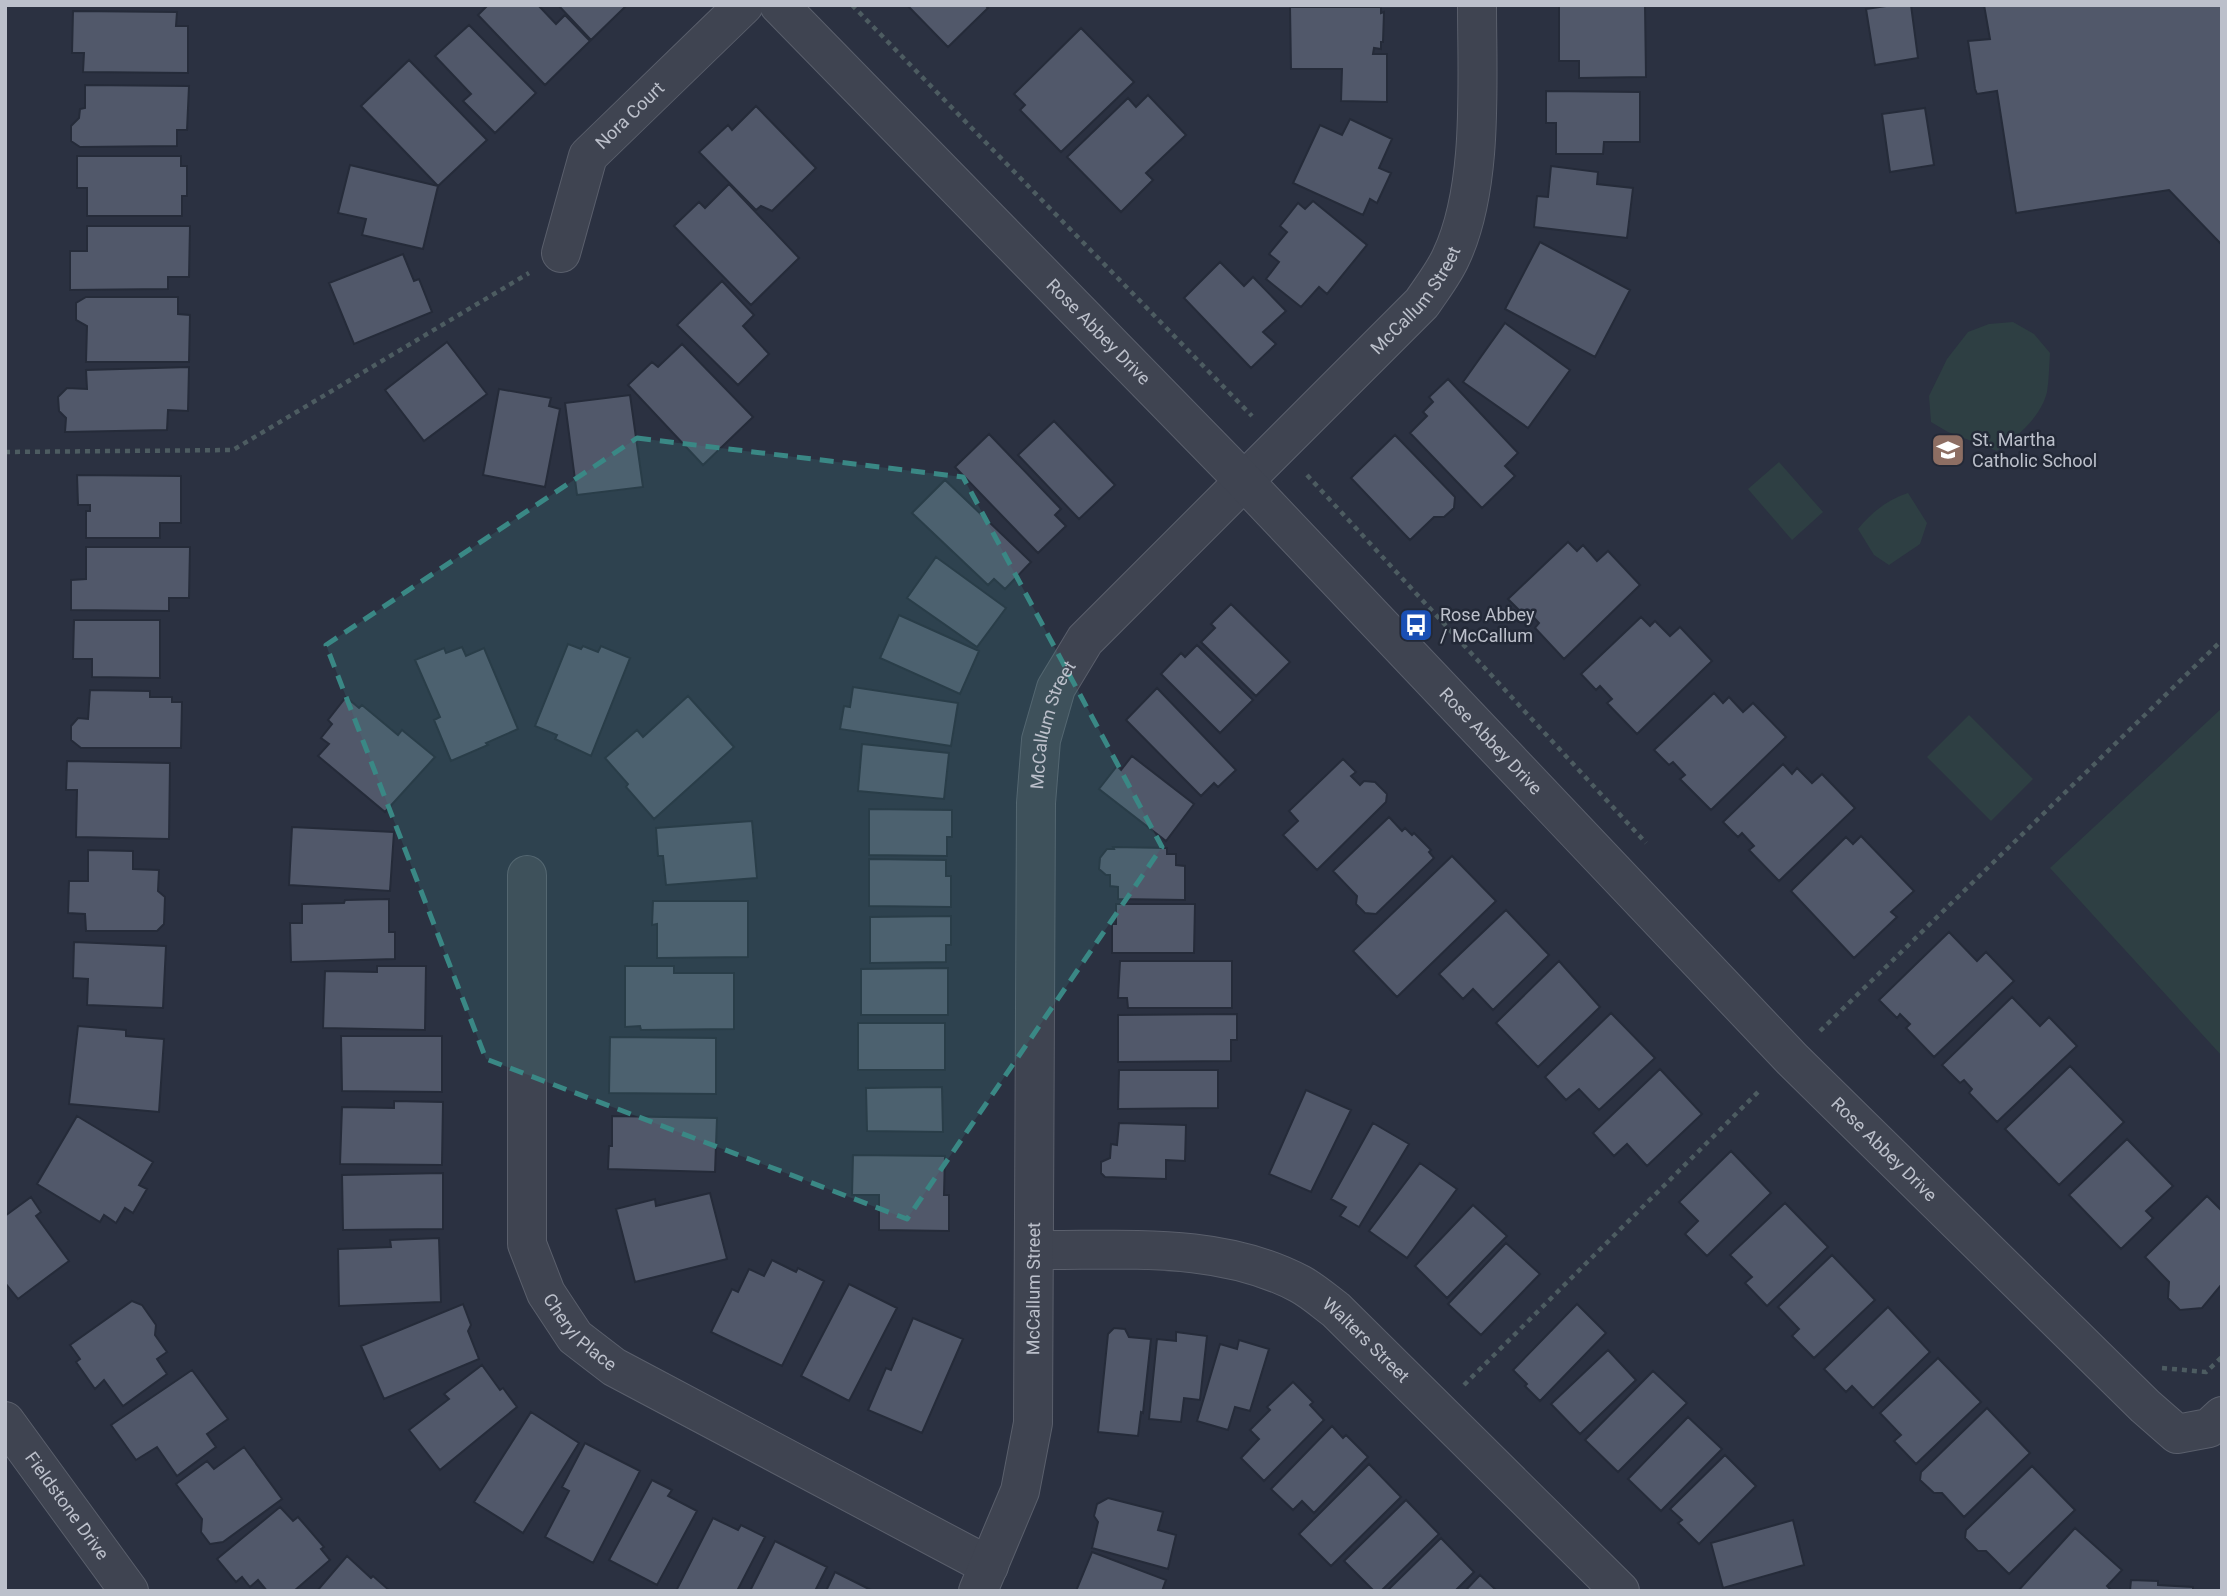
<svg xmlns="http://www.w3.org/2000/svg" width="2227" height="1596" font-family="Roboto,sans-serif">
  <rect width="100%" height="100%" fill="#2b3141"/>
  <!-- green -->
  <path fill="#2e3f43" d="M 2013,322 L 2034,334 L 2050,353 C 2049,366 2049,380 2047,392 C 2041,417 2017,437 1997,451 L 1948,432 L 1931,422 L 1929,396 L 1947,359 L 1968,332 L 1989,324 Z
    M 1779,462 L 1823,512 L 1792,540 L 1748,489 Z
    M 1908,493 L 1927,523 L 1920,544 L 1889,565 L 1874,555 L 1858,529 C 1872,512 1887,500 1908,493 Z
    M 2222,708 L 2222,1056 L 2050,868 Z
    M 1969,715 L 2033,779 L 1991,821 L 1927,757 Z"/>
  <!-- building -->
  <path fill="#51586a" stroke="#252b39" stroke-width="2" d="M 488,5 L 538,5 L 556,24 L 565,15 L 590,41 L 545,85 L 478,15 Z
    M 558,5 L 627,5 L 591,40 Z
    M 907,5 L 985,5 L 988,8 L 948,47 Z
    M 1559,5 L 1645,5 L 1646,77 L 1579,78 L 1579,61 L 1559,61 Z
    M 1893,5 L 1911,5 L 1918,58 L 1875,65 L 1866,9 Z
    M 1984,5 L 2222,5 L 2222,245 L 2169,190 L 2016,213 L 1997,91 L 1977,94 L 1975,89 L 1968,41 L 1990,39 Z
    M 1290,7 L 1381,7 L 1381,13 L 1384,12 L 1383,42 L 1381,42 L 1381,49 L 1374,48 L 1373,54 L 1387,54 L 1387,102 L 1341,101 L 1342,69 L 1291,69 Z
    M 73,11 L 177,12 L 176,26 L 188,26 L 188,73 L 83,72 L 84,53 L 72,53 Z
    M 469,25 L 536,93 L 495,133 L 463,101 L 471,94 L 435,56 Z
    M 1081,28 L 1134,82 L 1061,152 L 1020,110 L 1025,105 L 1014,94 Z
    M 409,60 L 487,140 L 438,186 L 361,106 Z
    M 85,85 L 189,86 L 187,130 L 177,130 L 177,146 L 80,147 L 71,141 L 71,126 L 79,118 L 80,109 L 85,108 Z
    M 1546,91 L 1640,92 L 1640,142 L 1604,142 L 1603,154 L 1556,154 L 1556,123 L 1546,123 Z
    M 1148,95 L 1186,135 L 1146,173 L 1153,180 L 1121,212 L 1067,157 L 1128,98 L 1136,107 Z
    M 756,106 L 816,168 L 772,211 L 761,206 L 756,210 L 699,152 L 728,125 L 732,130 Z
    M 1925,108 L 1934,165 L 1890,172 L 1882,114 Z
    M 1350,119 L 1392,139 L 1379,168 L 1391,173 L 1377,203 L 1370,199 L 1363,215 L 1293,183 L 1320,125 L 1342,135 Z
    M 77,156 L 181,156 L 181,166 L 187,166 L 187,196 L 182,196 L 182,216 L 87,216 L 87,188 L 77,188 Z
    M 350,165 L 438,186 L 423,249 L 362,235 L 366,219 L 338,213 Z
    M 1551,166 L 1598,172 L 1597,184 L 1633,188 L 1627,238 L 1534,227 L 1537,196 L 1548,197 Z
    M 729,184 L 799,258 L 751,305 L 674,226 L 699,202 L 705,208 Z
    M 1313,201 L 1367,245 L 1327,294 L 1319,287 L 1301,307 L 1266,279 L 1279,262 L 1269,254 L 1287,232 L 1280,226 L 1298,203 L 1305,209 Z
    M 87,226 L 190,226 L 189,277 L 168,277 L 168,289 L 70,290 L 70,251 L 87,251 Z
    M 1540,242 L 1630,290 L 1595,357 L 1505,309 Z
    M 403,254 L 414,281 L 419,279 L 432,312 L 354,344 L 329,283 Z
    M 1220,262 L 1244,286 L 1253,277 L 1286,311 L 1263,332 L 1276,344 L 1251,368 L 1184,298 Z
    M 722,281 L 754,315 L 743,326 L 769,354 L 738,385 L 677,325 Z
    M 86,297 L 178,297 L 178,314 L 190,315 L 189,362 L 86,362 L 87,326 L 76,320 L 76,303 Z
    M 1505,323 L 1570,370 L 1528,428 L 1463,382 Z
    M 447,342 L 487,394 L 424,441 L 385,390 Z
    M 682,344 L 753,417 L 703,465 L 628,385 L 652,362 L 658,367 Z
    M 189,367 L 188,411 L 168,410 L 167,430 L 65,432 L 66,418 L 59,411 L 58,397 L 67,388 L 87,389 L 86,370 Z
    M 1448,379 L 1518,453 L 1505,466 L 1515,476 L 1482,508 L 1410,433 L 1427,416 L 1423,412 L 1433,402 L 1429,397 Z
    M 499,389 L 551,398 L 549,406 L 560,409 L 545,487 L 483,475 Z
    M 630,395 L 643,487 L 577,495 L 565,403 Z
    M 1054,421 L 1115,485 L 1079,519 L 1018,455 Z
    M 989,434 L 1061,509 L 1055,515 L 1066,526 L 1038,553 L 955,467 Z
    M 1395,435 L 1455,497 L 1454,508 L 1444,517 L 1434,517 L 1410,540 L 1351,478 Z
    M 77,475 L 181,476 L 181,523 L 160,523 L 160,538 L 86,538 L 86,511 L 90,511 L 90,505 L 78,505 Z
    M 945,480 L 1031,562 L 1005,589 L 994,579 L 988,585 L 912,513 Z
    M 1568,542 L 1577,551 L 1583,545 L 1597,561 L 1608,551 L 1640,585 L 1564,659 L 1535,628 L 1539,623 L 1527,610 L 1523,614 L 1508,599 Z
    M 86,547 L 190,547 L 189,598 L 169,598 L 169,611 L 71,610 L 71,580 L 86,579 Z
    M 936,557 L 1006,608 L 977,647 L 907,598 Z
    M 1231,604 L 1290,662 L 1256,696 L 1201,642 L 1215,628 L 1211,624 Z
    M 899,615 L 979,651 L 960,694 L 880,658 Z
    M 1641,617 L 1650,626 L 1655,621 L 1670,636 L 1680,627 L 1712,661 L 1637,734 L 1607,703 L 1612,699 L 1600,686 L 1596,690 L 1581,674 Z
    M 74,620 L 160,620 L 160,678 L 92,677 L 92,659 L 73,659 Z
    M 568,644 L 581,649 L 583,646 L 598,652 L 601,646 L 630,658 L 591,756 L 555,739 L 557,735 L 535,726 Z
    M 1197,645 L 1253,700 L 1220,733 L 1161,674 L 1181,653 L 1185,657 Z
    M 462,647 L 466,656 L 484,648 L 518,729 L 486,743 L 488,745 L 451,761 L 434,720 L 440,717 L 415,660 L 444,648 L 446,653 Z
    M 853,687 L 958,703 L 951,746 L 840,729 L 844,706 L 850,707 Z
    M 1157,688 L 1236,770 L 1218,787 L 1214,783 L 1201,796 L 1126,720 Z
    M 90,690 L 150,691 L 150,697 L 172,697 L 172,702 L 182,702 L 181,748 L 81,748 L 71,740 L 71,726 L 78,718 L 88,719 Z
    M 1714,693 L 1723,703 L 1729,697 L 1743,712 L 1753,703 L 1786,737 L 1711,810 L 1680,779 L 1685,775 L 1673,762 L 1669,765 L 1654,750 Z
    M 688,696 L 734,747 L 654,819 L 626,787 L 628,784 L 605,758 L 637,730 L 643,737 Z
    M 346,697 L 359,708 L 362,705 L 398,735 L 402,730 L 435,757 L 385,812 L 318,756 L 329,744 L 321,738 L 332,724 L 328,720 Z
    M 862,744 L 949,753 L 944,799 L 858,791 Z
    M 1132,756 L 1194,804 L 1166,841 L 1099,789 L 1117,766 L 1121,770 Z
    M 1343,759 L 1356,772 L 1351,776 L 1360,785 L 1364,781 L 1375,782 L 1387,794 L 1386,802 L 1317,870 L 1283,835 L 1298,821 L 1289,811 Z
    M 67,761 L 170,763 L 169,839 L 76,837 L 77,790 L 66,790 Z
    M 1783,764 L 1792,774 L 1797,768 L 1812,783 L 1822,774 L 1855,808 L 1779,881 L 1749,850 L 1754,846 L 1742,833 L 1738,837 L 1723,822 Z
    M 869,809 L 952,810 L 952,837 L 947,837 L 947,856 L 869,855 Z
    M 1389,817 L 1402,831 L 1405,828 L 1412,835 L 1414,833 L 1431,850 L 1429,852 L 1434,858 L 1376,914 L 1365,913 L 1356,904 L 1357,896 L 1333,871 Z
    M 752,821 L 757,878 L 666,885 L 663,856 L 658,856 L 656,828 Z
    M 292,827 L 394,832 L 390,891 L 289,885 Z
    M 1861,836 L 1914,891 L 1891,912 L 1897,917 L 1854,958 L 1791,891 L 1846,837 L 1853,844 Z
    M 1113,847 L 1167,848 L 1167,854 L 1176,854 L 1176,865 L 1185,866 L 1185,900 L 1118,899 L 1118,887 L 1110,886 L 1110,875 L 1106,875 L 1099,869 L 1100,858 L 1107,849 L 1114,849 Z
    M 88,850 L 133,851 L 133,869 L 159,870 L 158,891 L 165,897 L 164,924 L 157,931 L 86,931 L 85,914 L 68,913 L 69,881 L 88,881 Z
    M 1452,856 L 1496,901 L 1397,997 L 1353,951 Z
    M 869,859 L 946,860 L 946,876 L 951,876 L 951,907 L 869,906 Z
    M 389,899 L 389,932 L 395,932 L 395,959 L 291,962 L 290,923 L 302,923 L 302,904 L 344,903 L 345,900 Z
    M 653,901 L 748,901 L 748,957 L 657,958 L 657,924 L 652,925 Z
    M 1116,904 L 1195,904 L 1194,953 L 1112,953 L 1112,924 L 1116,924 Z
    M 1506,910 L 1549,955 L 1493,1010 L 1473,989 L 1463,999 L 1439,974 Z
    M 951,916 L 951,945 L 946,945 L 946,962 L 870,963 L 870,917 Z
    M 1949,932 L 1977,961 L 1986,952 L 2014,981 L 1934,1057 L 1906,1028 L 1910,1024 L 1900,1014 L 1897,1018 L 1879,1000 Z
    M 74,942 L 166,946 L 163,1008 L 87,1005 L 88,979 L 73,978 Z
    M 1120,961 L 1232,961 L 1232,1008 L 1128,1008 L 1127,998 L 1118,998 Z
    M 1559,961 L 1600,1007 L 1538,1067 L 1496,1023 Z
    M 377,966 L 426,966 L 425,1030 L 323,1028 L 325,971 L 377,972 Z
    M 625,966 L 674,966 L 674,973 L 734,973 L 734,1029 L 641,1030 L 640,1026 L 625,1027 Z
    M 948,968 L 948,1015 L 861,1015 L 861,969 Z
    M 2012,997 L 2040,1026 L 2049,1017 L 2077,1046 L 1997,1122 L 1969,1093 L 1972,1089 L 1964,1080 L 1960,1083 L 1942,1065 Z
    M 1611,1013 L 1655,1058 L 1599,1110 L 1579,1089 L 1566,1100 L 1545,1077 Z
    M 1237,1014 L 1237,1040 L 1231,1040 L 1231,1061 L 1118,1062 L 1118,1015 Z
    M 858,1023 L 945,1023 L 945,1070 L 858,1070 Z
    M 78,1026 L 126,1030 L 126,1036 L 164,1039 L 159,1112 L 69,1104 Z
    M 341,1036 L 442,1036 L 442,1092 L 342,1091 Z
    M 610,1037 L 716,1038 L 716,1094 L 609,1093 Z
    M 2070,1066 L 2124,1122 L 2059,1185 L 2005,1129 Z
    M 1660,1069 L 1702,1114 L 1647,1166 L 1627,1144 L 1614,1156 L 1593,1133 Z
    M 1119,1070 L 1218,1070 L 1218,1108 L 1118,1109 Z
    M 942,1087 L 943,1132 L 867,1131 L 866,1088 Z
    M 1306,1090 L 1351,1110 L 1311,1192 L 1269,1174 Z
    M 394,1101 L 443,1102 L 442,1165 L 340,1164 L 342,1107 L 394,1108 Z
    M 77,1116 L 153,1162 L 139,1185 L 147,1189 L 133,1213 L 125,1208 L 116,1223 L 104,1215 L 100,1222 L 37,1184 Z
    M 612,1116 L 717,1118 L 715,1172 L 608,1169 L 609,1146 L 612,1146 Z
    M 1119,1123 L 1186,1125 L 1185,1161 L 1166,1160 L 1166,1179 L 1105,1177 L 1101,1173 L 1101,1162 L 1110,1158 L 1111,1144 L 1117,1145 Z
    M 1373,1123 L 1409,1144 L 1359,1227 L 1340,1216 L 1346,1207 L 1331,1199 Z
    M 2127,1139 L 2173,1186 L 2146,1211 L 2153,1218 L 2121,1249 L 2069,1195 Z
    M 1731,1151 L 1771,1193 L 1707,1256 L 1685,1234 L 1698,1221 L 1679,1202 Z
    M 853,1155 L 945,1156 L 944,1195 L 949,1195 L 949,1231 L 879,1230 L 879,1195 L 852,1195 Z
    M 1420,1163 L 1457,1189 L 1407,1258 L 1369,1231 Z
    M 443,1173 L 443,1229 L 343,1230 L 342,1175 Z
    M 710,1193 L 727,1259 L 635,1282 L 616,1209 L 655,1199 L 656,1206 Z
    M 2207,1196 L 2222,1211 L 2222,1284 L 2202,1308 L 2180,1310 L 2168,1298 L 2169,1282 L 2145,1257 Z
    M 31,1197 L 41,1212 L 36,1216 L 69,1261 L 18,1299 L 5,1283 L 5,1216 Z
    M 1785,1203 L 1828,1247 L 1767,1306 L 1745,1283 L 1752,1277 L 1730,1255 Z
    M 1473,1205 L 1507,1236 L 1447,1298 L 1415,1266 Z
    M 439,1238 L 441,1302 L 339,1306 L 338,1249 L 391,1247 L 390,1240 Z
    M 1506,1243 L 1540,1274 L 1481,1335 L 1448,1304 Z
    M 1832,1255 L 1875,1300 L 1814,1358 L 1792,1336 L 1799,1329 L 1778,1307 Z
    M 772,1260 L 796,1272 L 798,1268 L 824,1281 L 782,1366 L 711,1332 L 732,1289 L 738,1292 L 749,1269 L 764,1276 Z
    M 849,1284 L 897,1308 L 849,1401 L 801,1376 Z
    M 132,1301 L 142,1305 L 156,1325 L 155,1335 L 167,1352 L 157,1359 L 167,1374 L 123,1406 L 104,1380 L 95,1389 L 76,1362 L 80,1359 L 70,1345 Z
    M 463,1304 L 471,1325 L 468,1331 L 479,1359 L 384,1399 L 361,1346 Z
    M 1577,1304 L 1606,1333 L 1540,1401 L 1525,1386 L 1527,1384 L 1513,1370 Z
    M 1888,1307 L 1930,1352 L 1873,1408 L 1852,1386 L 1846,1392 L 1824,1369 Z
    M 913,1318 L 963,1339 L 922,1433 L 868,1410 L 886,1368 L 891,1370 Z
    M 1114,1328 L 1125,1329 L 1129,1337 L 1151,1339 L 1143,1413 L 1141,1412 L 1138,1436 L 1098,1432 L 1108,1334 Z
    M 1176,1332 L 1207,1336 L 1200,1400 L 1184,1398 L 1181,1422 L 1149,1419 L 1157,1339 L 1176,1341 Z
    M 1239,1340 L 1269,1349 L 1250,1411 L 1235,1407 L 1228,1430 L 1197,1421 L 1220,1344 L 1237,1349 Z
    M 1608,1350 L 1636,1380 L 1580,1434 L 1551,1404 Z
    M 1938,1358 L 1981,1402 L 1916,1464 L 1894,1441 L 1901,1435 L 1880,1413 Z
    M 482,1365 L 500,1390 L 503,1388 L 517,1407 L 440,1470 L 409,1430 L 449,1399 L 444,1394 Z
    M 192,1370 L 228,1419 L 207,1434 L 216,1447 L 177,1476 L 157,1447 L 136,1460 L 111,1425 Z
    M 1653,1371 L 1687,1403 L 1618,1472 L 1585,1440 Z
    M 1293,1382 L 1313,1402 L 1310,1405 L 1324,1420 L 1264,1481 L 1241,1458 L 1259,1439 L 1250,1430 L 1270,1410 L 1267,1407 Z
    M 1987,1408 L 2030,1453 L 1964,1517 L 1942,1493 L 1934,1493 L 1920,1480 L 1921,1472 Z
    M 531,1412 L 579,1443 L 523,1533 L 474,1502 Z
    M 1688,1417 L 1722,1449 L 1661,1511 L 1628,1479 Z
    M 1332,1426 L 1343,1438 L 1346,1435 L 1368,1457 L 1314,1513 L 1302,1501 L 1293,1510 L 1271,1489 Z
    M 585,1443 L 640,1471 L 593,1563 L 545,1537 L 569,1491 L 562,1487 Z
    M 244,1447 L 282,1499 L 223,1542 L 210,1544 L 201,1532 L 202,1519 L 176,1484 L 207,1461 L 214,1469 Z
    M 1725,1455 L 1756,1486 L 1699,1544 L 1678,1523 L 1682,1520 L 1670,1509 Z
    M 1369,1464 L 1401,1497 L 1331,1566 L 1299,1534 Z
    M 2032,1466 L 2075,1510 L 2009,1574 L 1986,1551 L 1978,1551 L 1965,1538 L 1966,1530 Z
    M 652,1480 L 672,1490 L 668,1496 L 697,1511 L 657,1585 L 609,1560 Z
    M 1108,1498 L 1163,1512 L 1158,1530 L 1176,1535 L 1168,1569 L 1092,1548 L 1098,1522 L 1094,1516 L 1097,1504 Z
    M 1406,1500 L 1439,1534 L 1381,1591 L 1374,1591 L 1344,1561 Z
    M 280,1507 L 293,1521 L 298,1517 L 324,1547 L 321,1549 L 330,1560 L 294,1591 L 267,1591 L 258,1580 L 250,1587 L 242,1577 L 236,1582 L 217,1559 Z
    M 713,1518 L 738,1530 L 741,1525 L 765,1537 L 737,1591 L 676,1591 Z
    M 1793,1520 L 1804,1565 L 1723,1588 L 1711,1543 Z
    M 2075,1528 L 2122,1570 L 2107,1586 L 2112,1591 L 2018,1591 Z
    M 1441,1538 L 1474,1572 L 1455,1591 L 1387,1591 Z
    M 775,1541 L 827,1567 L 815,1591 L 750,1591 Z
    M 1092,1552 L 1166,1580 L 1162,1591 L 1076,1591 Z
    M 347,1556 L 371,1578 L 373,1576 L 390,1591 L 317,1591 Z
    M 835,1572 L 873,1591 L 826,1591 Z
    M 1480,1575 L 1497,1591 L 1465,1591 Z
    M 2131,1580 L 2158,1581 L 2158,1585 L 2193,1587 L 2193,1591 L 2130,1591 Z"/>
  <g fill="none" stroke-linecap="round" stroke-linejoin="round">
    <!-- minor casing -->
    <g stroke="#5a5f6c" stroke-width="40">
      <g id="minor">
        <path id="s1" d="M 561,253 L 588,156 L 744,5"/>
        <path id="s2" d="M 527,875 L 527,1244 L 546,1293 L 575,1337 L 614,1367 L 989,1566"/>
        <path id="s3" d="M 1035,1250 C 1124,1251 1219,1241 1300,1284 C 1313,1291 1324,1301 1336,1310 L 1620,1591"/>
        <path id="s4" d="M 5,1421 L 129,1591"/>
        <path id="s5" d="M 978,1591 L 1020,1491 L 1033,1423 L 1036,803 L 1041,740 L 1056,688 L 1085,640 L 1422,303 C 1432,288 1444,273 1451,257 C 1484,187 1477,82 1477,5"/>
      </g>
    </g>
    <!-- tertiary casing -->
    <g stroke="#5a5f6c" stroke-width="40">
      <g id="tertiary">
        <path id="s6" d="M 779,5 L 1245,482 L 1792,1059 L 2145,1406 L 2177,1434 L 2209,1428 L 2222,1416"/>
      </g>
    </g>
    <!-- path -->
    <path stroke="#4d5c61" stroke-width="4.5" stroke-dasharray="5 5" stroke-linecap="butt" d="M 852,5 L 1252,416
      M 5,452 L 233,450 L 529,273
      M 1307,475 L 1646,843
      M 1820,1031 L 2222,640
      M 2162,1368 L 2206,1372 L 2222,1357
      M 1464,1385 L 1758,1092"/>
    <!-- minor -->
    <use href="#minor" stroke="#3f4451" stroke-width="38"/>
    <!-- tertiary -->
    <use href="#tertiary" stroke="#3f4451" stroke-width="38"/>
  </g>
  <!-- marked area -->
  <path fill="#3a8885" fill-opacity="0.2" stroke="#3a8885" stroke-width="5" stroke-dasharray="14 9" stroke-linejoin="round" d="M 637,438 L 963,477 L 1162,847 L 907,1219 L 486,1059 L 326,645 Z"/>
  <!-- icons -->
  <defs>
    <g id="school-square" transform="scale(1.75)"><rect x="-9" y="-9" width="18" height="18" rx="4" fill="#8d6e63" stroke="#232937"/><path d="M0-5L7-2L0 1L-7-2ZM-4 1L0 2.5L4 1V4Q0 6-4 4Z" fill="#fff"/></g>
    <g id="bus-square" transform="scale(1.75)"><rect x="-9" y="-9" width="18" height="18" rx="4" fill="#1a4fb4" stroke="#232937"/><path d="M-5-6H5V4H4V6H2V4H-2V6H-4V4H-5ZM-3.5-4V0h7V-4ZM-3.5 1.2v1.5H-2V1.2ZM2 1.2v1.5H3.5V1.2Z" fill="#fff"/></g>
  </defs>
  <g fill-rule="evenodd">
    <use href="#school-square" x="1948" y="450"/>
    <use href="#bus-square" x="1416" y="625"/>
  </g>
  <g text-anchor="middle" stroke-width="5" stroke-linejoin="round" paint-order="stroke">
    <!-- street labels -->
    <g font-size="18" fill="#bcc0cb" stroke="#232937">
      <text dy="6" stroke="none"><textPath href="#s1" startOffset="159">Nora Court</textPath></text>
      <text dy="6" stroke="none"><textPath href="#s5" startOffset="1446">McCallum Street</textPath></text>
      <text dy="6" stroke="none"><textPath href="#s6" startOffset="457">Rose Abbey Drive</textPath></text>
      <text dy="6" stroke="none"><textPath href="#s5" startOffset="878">McCallum Street</textPath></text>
      <text dy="6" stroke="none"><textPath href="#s6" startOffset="1024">Rose Abbey Drive</textPath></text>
      <text dy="6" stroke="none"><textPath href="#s6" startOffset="1591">Rose Abbey Drive</textPath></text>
      <text dy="6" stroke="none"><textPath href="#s5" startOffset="312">McCallum Street</textPath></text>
      <text dy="6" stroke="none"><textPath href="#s2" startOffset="474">Cheryl Place</textPath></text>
      <text dy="6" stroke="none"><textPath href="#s3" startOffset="357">Walters Street</textPath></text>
      <text dy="6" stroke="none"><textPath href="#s4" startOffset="105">Fieldstone Drive</textPath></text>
    </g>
    <!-- poi labels -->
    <g font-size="18" fill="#bcc0cb" stroke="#232937" text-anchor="start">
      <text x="1972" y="446">St. Martha<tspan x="1972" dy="21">Catholic School</tspan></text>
      <text x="1440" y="621">Rose Abbey<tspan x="1440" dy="21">/ McCallum</tspan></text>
    </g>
  </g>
  <!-- border -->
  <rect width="2227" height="1596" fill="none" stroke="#bcc0cb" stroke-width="14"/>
</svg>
